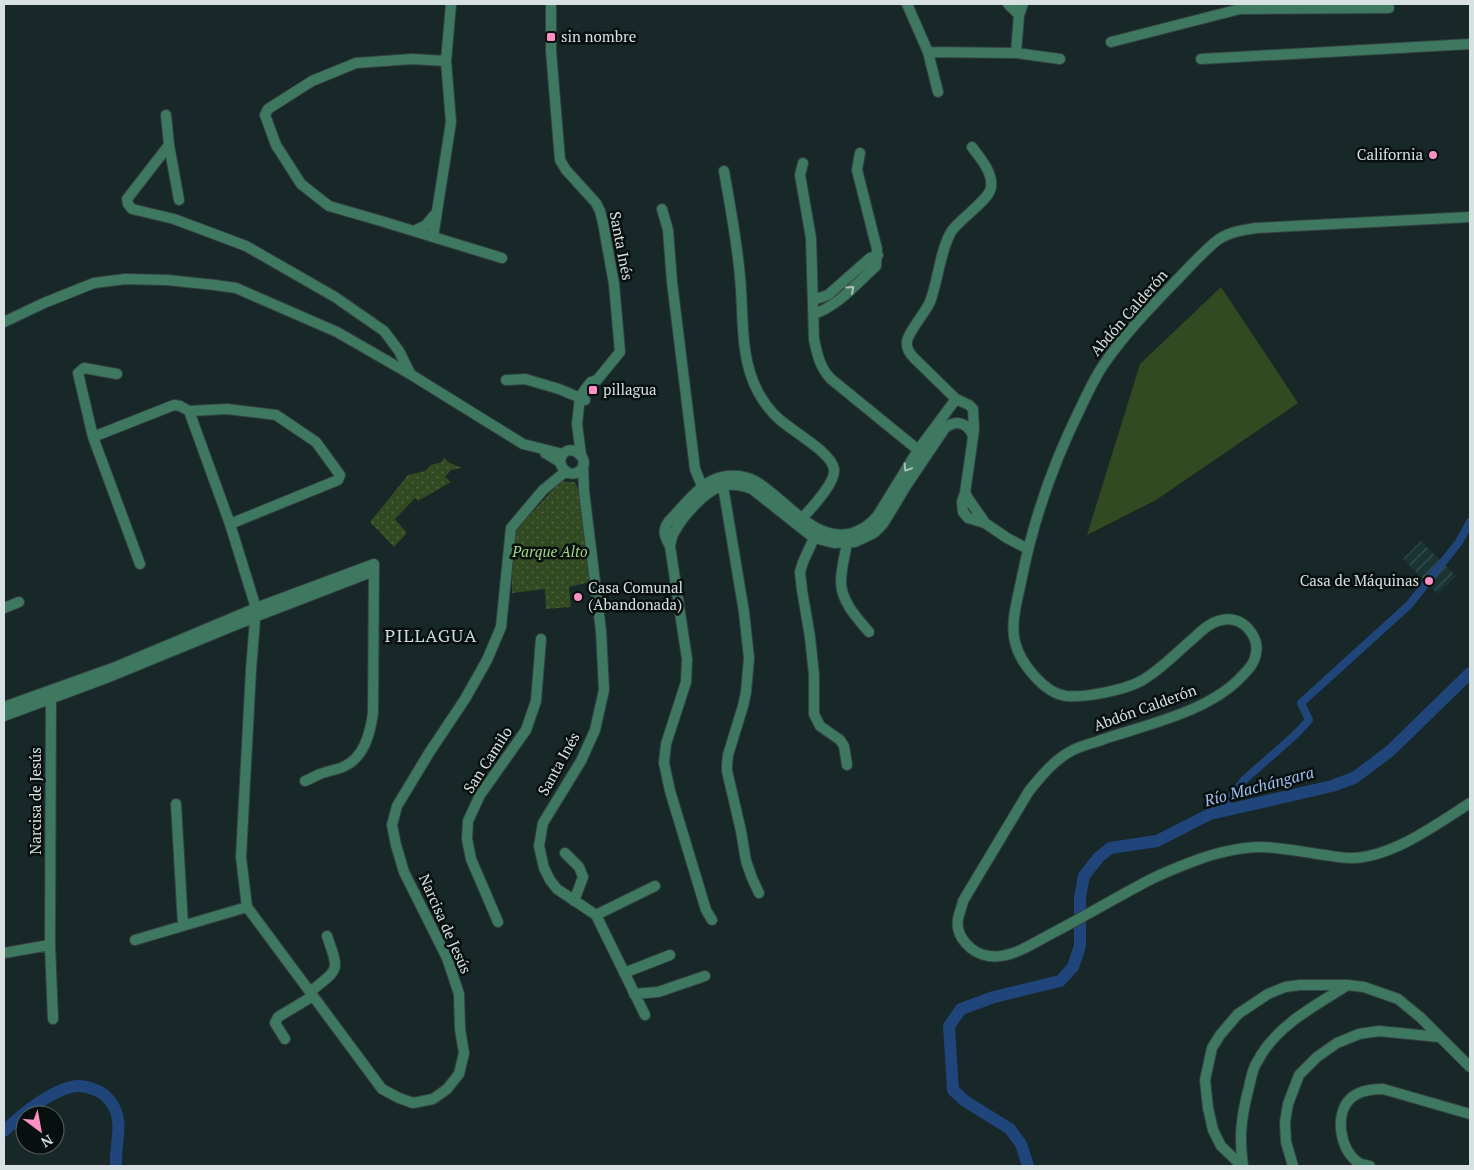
<svg xmlns="http://www.w3.org/2000/svg" width="1474" height="1170" font-family="'PT Serif',serif">
  <defs>
    <pattern id="industrial-furrows" width="10" height="10" patternUnits="userSpaceOnUse" patternTransform="scale(1.25)"><rect width="10" height="10" fill="#1a3333"/><path d="M-1 1l2-2M0 10L10 0M9 11l2-2" fill="none" stroke="#3b5050"/></pattern>
    <pattern id="park-dots" width="8" height="8" patternUnits="userSpaceOnUse" patternTransform="scale(1.25)"><rect width="8" height="8" fill="#324a21"/><path d="M2 2h.1M6 6h.1" fill="none" stroke="#4f6441" stroke-width="1.8" stroke-linecap="round"/></pattern>
  </defs>
  <rect width="100%" height="100%" fill="#182727"/>
  <!-- industrial -->
  <path fill="url(#industrial-furrows)" d="M 1421,541 L 1456,576 L 1438,594 L 1403,559 Z"/>
  <!-- green -->
  <path fill="#324a21" d="M 1221,287 L 1298,403 L 1156,500 L 1087,535 L 1140,364 Z"/>
  <!-- park -->
  <path fill="url(#park-dots)" d="M 444,457 L 448,462 L 462,468 L 451,470 L 445,477 L 451,482 L 418,501 L 415,498 L 395,519 L 407,533 L 394,547 L 370,522 L 408,475 L 425,471 L 431,465 L 442,462 Z
    M 561,481 L 575,482 L 579,492 L 590,582 L 569,587 L 571,607 L 546,609 L 545,589 L 512,593 L 512,566 L 516,530 Z"/>
  <g fill="none" stroke-linecap="round" stroke-linejoin="round">
    <!-- canal -->
    <path stroke="#20457a" stroke-width="8" d="M 1220,812 L 1244,780 L 1295,735 L 1309,720 L 1301,703 L 1409,605 L 1459,542 L 1470,522"/>
    <!-- river -->
    <path stroke="#20457a" stroke-width="12" d="M 4,1131 C 21,1115 48,1093 71,1087 C 81,1084 91,1088 100,1092 C 109,1097 117,1109 118,1120 C 120,1133 115,1152 116,1166
      M 1028,1166 L 1021,1144 L 1010,1129 L 965,1101 L 953,1090 L 949,1026 L 961,1009 L 994,997 L 1060,981 L 1073,967 L 1080,946 L 1080,897 L 1084,876 L 1098,858 L 1110,848 L 1157,841 L 1210,814 L 1332,786 L 1354,778 L 1390,751 L 1470,673"/>
    <!-- minor casing -->
    <g stroke="#334141" stroke-width="12">
      <path id="minor" d="M 551,4 L 551,51 L 560,160 L 566,170 L 596,203 L 600,211 L 603,223 L 614,284 L 620,352 L 597,380 L 591,382 L 586,388 L 580,397 L 577,424 L 581,455
        M 907,4 L 928,52 L 938,92
        M 1008,4 L 1019,15
        M 1240,4 L 1240,9 L 1389,8
        M 1111,42 L 1240,9
        M 928,52 L 1016,53 L 1060,59
        M 1016,53 L 1019,15 L 1023,4
        M 1201,59 L 1470,44
        M 446,61 L 412,59 L 356,63 L 312,81 L 268,109 L 265,115 L 276,145 L 301,184 L 329,206 L 381,221 L 502,258
        M 166,115 L 169,145 L 179,200
        M 169,145 L 127,199 L 128,204 L 132,209 L 174,219 L 246,246 L 335,297 L 384,331 L 399,351 L 410,373
        M 972,147 C 980,158 993,172 991,187 C 990,200 959,219 951,232 C 940,251 938,281 930,302 C 925,313 909,331 907,341 C 906,348 909,353 914,358 L 956,399 L 969,405 L 973,409 L 974,430 L 965,493 L 962,502 L 963,512 L 968,518 L 985,523 L 1007,538 L 1028,549
        M 803,163 L 800,175 L 811,238 L 814,339 C 817,354 820,368 831,379 L 923,454
        M 724,171 C 730,206 737,241 740,277 C 744,315 739,356 758,392 C 763,401 771,412 779,419 C 792,431 831,452 834,469 C 836,484 808,511 799,522
        M 662,209 L 668,230 L 672,282 L 695,469 L 702,486
        M 1470,217 L 1256,228 C 1243,230 1230,232 1219,239 C 1204,250 1186,271 1172,285 C 1149,309 1123,336 1104,364 C 1095,377 1088,392 1081,407 C 1054,461 1034,518 1022,577 C 1018,598 1010,622 1015,642 C 1020,663 1044,693 1066,696 C 1085,698 1124,690 1141,681 C 1161,670 1178,651 1196,636 C 1201,631 1207,626 1213,623 C 1219,620 1228,618 1234,620 C 1248,623 1259,640 1256,653 C 1255,663 1248,670 1242,676 C 1210,711 1149,724 1104,739 C 1094,743 1083,745 1073,750 C 1055,759 1042,775 1029,791 L 963,901 C 962,907 959,913 958,919 C 955,937 972,954 989,956 C 1010,959 1030,945 1049,935 C 1080,919 1110,901 1142,884 C 1160,874 1178,867 1197,860 C 1215,853 1242,847 1260,847 C 1279,847 1298,851 1317,854 C 1329,855 1342,859 1354,858 C 1394,856 1437,824 1470,803
        M 414,231 L 426,225 L 437,212
        M 433,237 L 451,122 L 446,61 L 451,4
        M 813,300 L 828,295 L 870,258 L 878,255
        M 814,314 C 838,306 857,283 876,266 L 877,249 L 857,170 L 860,153
        M 4,322 L 44,303 L 94,283 L 125,279 L 167,280 L 215,285 L 236,288 L 337,332 L 410,374 L 523,444 L 563,454
        M 506,380 L 525,379 L 559,389 L 585,400
        M 189,411 L 227,409 L 276,415 L 316,442 L 340,475 L 338,480 L 230,524
        M 93,437 L 78,373 L 84,368 L 117,374
        M 545,453 L 560,462 C 562,470 570,477 578,472 C 597,460 564,436 560,462
        M 583,465 L 584,491 L 601,631 L 604,690 L 595,730 L 581,761 L 543,823 L 539,846 L 544,868 L 550,880 L 557,889 L 596,915 L 645,1015
        M 723,486 L 744,612 L 749,658 L 746,692 L 743,706 L 728,755 L 727,765 L 727,771 L 741,831 L 746,861 L 752,878 L 759,893
        M 965,493 C 971,504 979,513 985,523
        M 814,538 L 803,562 L 800,572 L 802,590 L 810,637 L 814,675 L 814,714 L 820,726 L 840,740 L 844,746 L 847,765
        M 847,543 C 845,555 841,569 841,582 C 841,601 857,618 869,632
        M 670,546 C 664,536 662,530 669,521 C 681,509 696,489 711,481 C 724,474 742,474 755,481 C 786,498 813,544 853,533 C 864,529 871,524 878,515 L 918,450 L 956,399
        M 140,564 L 93,437 L 174,405 L 180,406 L 189,411 L 230,524 L 256,608 L 251,670 L 241,857 L 247,907 L 382,1089 L 399,1098 L 413,1103 L 433,1099 L 447,1089 L 459,1074 L 464,1053 L 460,1029 L 459,994 L 447,958 L 404,872 L 396,845 L 392,825 L 397,806 L 429,753 L 465,699 L 487,660 L 501,627 L 511,528 L 543,490 L 565,472
        M 4,608 L 19,602
        M 51,695 L 50,945 L 53,1019
        M 4,707 L 113,668 L 256,608 L 374,564 L 373,713 C 370,734 364,758 343,767 C 336,770 327,771 320,774 C 315,776 310,779 305,781
        M 4,716 L 109,677 L 255,617 L 374,571
        M 176,804 L 183,925
        M 565,853 L 579,867 L 583,877 L 574,901
        M 596,915 L 655,886
        M 712,920 L 706,910 L 670,791 L 664,763 L 666,744 L 686,682 L 687,659 L 670,546 C 671,541 672,535 675,531 C 683,516 705,491 722,486 C 733,483 742,485 752,489 L 814,538 L 834,543 L 855,542 L 874,533 L 883,524 L 906,486 L 945,428 C 956,419 968,423 973,436
        M 498,922 L 471,859 L 467,839 L 468,821 L 480,795 L 526,730 L 536,701 L 541,639
        M 135,940 L 247,907
        M 4,953 L 50,945
        M 624,973 L 670,955
        M 310,992 C 339,968 340,973 327,936
        M 634,994 L 658,992 L 705,976
        M 285,1039 L 275,1023 L 278,1017 L 313,996
        M 1242,1166 L 1221,1146 L 1213,1130 L 1208,1108 L 1205,1080 L 1212,1048 L 1220,1035 L 1238,1014 L 1268,994 L 1285,987 L 1300,985 L 1347,985 L 1364,987 L 1398,999 L 1420,1017 L 1470,1067
        M 1243,1166 C 1239,1139 1241,1118 1248,1091 C 1250,1084 1251,1076 1254,1068 C 1255,1064 1259,1060 1261,1055 C 1281,1023 1315,1006 1346,986
        M 1293,1166 L 1286,1142 L 1285,1122 L 1288,1104 L 1299,1075 L 1317,1057 L 1337,1043 L 1359,1034 L 1379,1031 L 1439,1037
        M 1370,1166 C 1366,1165 1362,1165 1359,1163 C 1340,1151 1334,1115 1350,1099 C 1358,1091 1371,1089 1383,1089 L 1470,1114"/>
    </g>
    <!-- minor -->
    <use href="#minor" stroke="#3e7860" stroke-width="10"/>
  </g>
  <!-- one-way arrows -->
  <defs><path id="oneway-chevron" d="M-2-3.5L2.5 0L-2 3.5" fill="none" stroke-width="1.6" stroke-linecap="round" stroke-linejoin="round" transform="scale(1.25)"/></defs>
  <g stroke="#aac2ba">
    <use href="#oneway-chevron" transform="translate(851 289) rotate(-42)"/>
    <use href="#oneway-chevron" transform="translate(907 468) rotate(122)"/>
  </g>
  <!-- markers -->
  <g fill="#fc8fc3" stroke="#080f0f" stroke-width="2">
    <rect x="546" y="32" width="10" height="10" rx="2.5"/>
    <circle cx="1433" cy="155" r="5"/>
    <rect x="588" y="385" width="10" height="10" rx="2.5"/>
    <circle cx="1429" cy="581" r="5"/>
    <circle cx="578" cy="597" r="5"/>
  </g>
  <g text-anchor="middle" stroke-width="5" stroke-linejoin="round" paint-order="stroke">
    <!-- poi labels -->
    <g font-size="15" fill="#d8e1e1" stroke="#080f0f" text-anchor="start">
      <text x="561" y="42">sin nombre</text>
      <text x="1423" y="160" text-anchor="end">California</text>
      <text x="603" y="395">pillagua</text>
      <text x="1419" y="586" text-anchor="end">Casa de Máquinas</text>
      <text x="588" y="593">Casa Comunal<tspan x="588" dy="17">(Abandonada)</tspan></text>
    </g>
    <!-- street labels -->
    <g font-size="15" fill="#d8e1e1" stroke="#080f0f">
      <text transform="translate(621 246) rotate(79)" y="5">Santa Inés</text>
      <text transform="translate(1129 313) rotate(-49)" y="5">Abdón Calderón</text>
      <text transform="translate(1145 708) rotate(-20)" y="5">Abdón Calderón</text>
      <text transform="translate(488 760) rotate(-57)" y="5">San Camilo</text>
      <text transform="translate(559 764) rotate(-61)" y="5">Santa Inés</text>
      <text transform="translate(36 801) rotate(-90)" y="5">Narcisa de Jesús</text>
      <text transform="translate(445 924) rotate(66)" y="5">Narcisa de Jesús</text>
    </g>
    <!-- park labels -->
    <g font-size="15" font-style="italic" fill="#a1d67e" stroke="#080f0f">
      <text x="550" y="557">Parque Alto</text>
    </g>
    <!-- water labels -->
    <g font-size="16" font-style="italic" fill="#a0c2f2" stroke="#080f0f">
      <text transform="translate(1259 786) rotate(-15)" y="6">Río Machángara</text>
    </g>
    <!-- quarter labels -->
    <g font-size="18" letter-spacing="1" fill="#c8dada" stroke="#080f0f">
      <text x="431" y="642">PILLAGUA</text>
    </g>
  </g>
  <!-- border -->
  <rect width="1474" height="1170" fill="none" stroke="#d8e1e1" stroke-width="10"/>
  <!-- north arrow -->
  <g transform="translate(40 1130) rotate(148)"><circle r="24" fill="#080f0f" stroke="#5b6363"/>
  <path d="M0-4L9 19L0 12L-9 19Z" fill="#fc8fc3"/>
  <text y="-8" font-size="14" font-weight="bold" text-anchor="middle" fill="#d8e1e1">N</text>
  </g>
</svg>
